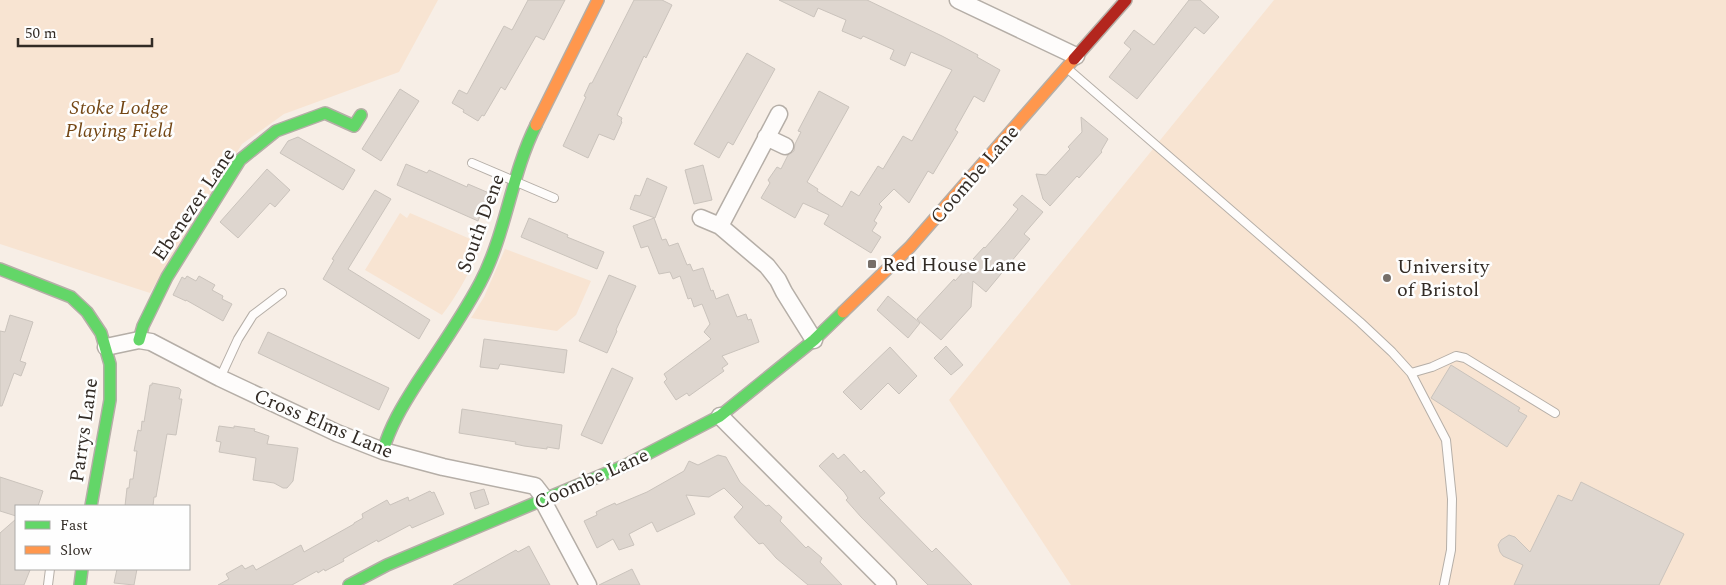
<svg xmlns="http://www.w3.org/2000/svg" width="1726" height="585" font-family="Spectral,serif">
  <rect width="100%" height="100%" fill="#f7eee6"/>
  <!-- green -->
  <path fill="#f8e4d2" d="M 0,0 L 438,0 L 399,72 L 284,114 L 242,144 L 150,293 L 0,244 Z
    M 1274,0 L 1726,0 L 1726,585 L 1071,585 L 949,400 Z
    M 400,213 L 407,218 L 410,213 L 482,244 C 471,269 459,293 442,315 L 365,270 Z
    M 505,249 L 591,281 L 576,315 L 557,331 L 471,318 L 484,297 Z"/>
  <!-- building -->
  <path fill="#ded6cf" stroke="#cac3bc" d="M 528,0 L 565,0 L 544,40 L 536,36 L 505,90 L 501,87 L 484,116 L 482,115 L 478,121 L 463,112 L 464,110 L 452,103 L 459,90 L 467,94 L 504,26 L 512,30 Z
    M 634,0 L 662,0 L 672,5 L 646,58 L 644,56 L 617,115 L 622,118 L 621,121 L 622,122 L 614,140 L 599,134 L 588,158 L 563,146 L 586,97 L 584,96 L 590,83 L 592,83 Z
    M 779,0 L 867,0 L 942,36 L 978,55 L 977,57 L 1000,70 L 984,102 L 974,96 L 955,130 L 958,132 L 933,174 L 928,171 L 909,203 L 894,189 L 879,204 L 882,207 L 874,221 L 877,223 L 872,231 L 881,237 L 871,253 L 824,224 L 829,215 L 803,203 L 795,218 L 761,198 L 770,183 L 768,180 L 777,167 L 781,169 L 788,155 L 794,151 L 795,144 L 801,132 L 798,131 L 819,91 L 849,107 L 807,182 L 818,189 L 817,191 L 842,207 L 851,191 L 859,196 L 878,166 L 883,169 L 903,136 L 912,141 L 952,70 L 911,52 L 905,66 L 890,59 L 894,50 L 863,36 L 861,39 L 842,31 L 846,20 L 818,8 L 814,17 Z
    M 1189,0 L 1200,0 L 1219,17 L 1204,34 L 1195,27 L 1137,99 L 1109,77 L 1131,49 L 1124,43 L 1134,30 L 1154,45 Z
    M 747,53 L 775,69 L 733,145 L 728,142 L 719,158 L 694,144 Z
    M 400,89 L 419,101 L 381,161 L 362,149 Z
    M 1081,117 L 1108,139 L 1101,151 L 1102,152 L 1079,178 L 1077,176 L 1050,206 L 1043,199 L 1036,174 L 1046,175 L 1070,149 L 1068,147 L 1082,132 Z
    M 298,137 L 355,170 L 343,190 L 280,153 L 288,141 Z
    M 406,164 L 427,173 L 429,170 L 467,187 L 468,184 L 489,193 L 478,221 L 397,185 Z
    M 703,165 L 712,200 L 694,204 L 685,170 Z
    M 267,169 L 290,190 L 275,207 L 270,203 L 238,238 L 220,222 Z
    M 647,178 L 667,187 L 655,218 L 630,209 L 635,195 L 640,196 Z
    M 375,190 L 391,199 L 348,269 L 430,320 L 419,339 L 323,279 L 334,260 L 332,259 Z
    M 1022,195 L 1043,212 L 1024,234 L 1030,239 L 986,292 L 973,281 L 971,307 L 941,340 L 917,319 L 954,279 L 955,281 L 974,260 L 973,259 L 984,247 L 985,248 L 1005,225 L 1018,209 L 1013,205 Z
    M 529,218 L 568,235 L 567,237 L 604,252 L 597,269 L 521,237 Z
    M 654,218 L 662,240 L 666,239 L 669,246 L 678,243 L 687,265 L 690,264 L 693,271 L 703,268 L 711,291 L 713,290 L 716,299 L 728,294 L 737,317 L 746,314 L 748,320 L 751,319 L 759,342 L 722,356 L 728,364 L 722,368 L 724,371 L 689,396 L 687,393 L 676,400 L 664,382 L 667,379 L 664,374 L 711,339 L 704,332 L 710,324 L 702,304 L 694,307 L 691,298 L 688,299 L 680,276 L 673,279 L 670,272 L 659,274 L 648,246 L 641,248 L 633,226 Z
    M 609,275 L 636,286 L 616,330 L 617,331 L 607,353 L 579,341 Z
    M 187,276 L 196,281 L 199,276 L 215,285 L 212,290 L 223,296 L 222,299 L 232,304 L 223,321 L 186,300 L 186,301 L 173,295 L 182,277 L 185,279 Z
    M 888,296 L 920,323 L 908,338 L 877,310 Z
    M 10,315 L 33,322 L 20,361 L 26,363 L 21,376 L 14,373 L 2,406 L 0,406 L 0,331 L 5,332 Z
    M 268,332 L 389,388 L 379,410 L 258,353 Z
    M 484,339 L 567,350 L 564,373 L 500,364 L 498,369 L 480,367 Z
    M 946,346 L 963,365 L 951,375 L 934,358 Z
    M 890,347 L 917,376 L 899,394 L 888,383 L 861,410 L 843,392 Z
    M 1451,365 L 1520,408 L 1518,411 L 1527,416 L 1507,447 L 1431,398 Z
    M 612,368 L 633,378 L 602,444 L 581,435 Z
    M 152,383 L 179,388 L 181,390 L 179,399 L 182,399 L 176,435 L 167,434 L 156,497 L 154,497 L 153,506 L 125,506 L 127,488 L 129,488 L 130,479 L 133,479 L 137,451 L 134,451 L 138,430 L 141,431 L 142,421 L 144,422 L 150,385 L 152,385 Z
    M 462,409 L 562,425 L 559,449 L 547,447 L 547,449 L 524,446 L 515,444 L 516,442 L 459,433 Z
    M 219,426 L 234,428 L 234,426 L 255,429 L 254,431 L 269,436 L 267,444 L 298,448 L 293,481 L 287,488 L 283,488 L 274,483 L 253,480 L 256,458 L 219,452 L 221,442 L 216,441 Z
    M 833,453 L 838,459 L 844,454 L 861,473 L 864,470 L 885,493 L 879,498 L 932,552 L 936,548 L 972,585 L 928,585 L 861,517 L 846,500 L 848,498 L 844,492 L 819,466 Z
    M 718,455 L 726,457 L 740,482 L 766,506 L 769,505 L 782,517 L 780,521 L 806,548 L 808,546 L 822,558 L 820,562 L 842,585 L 808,585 L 776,558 L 763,543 L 759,544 L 739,523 L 734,517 L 743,507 L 724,488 L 709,497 L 686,495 L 695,514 L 657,532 L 652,522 L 629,534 L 634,545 L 619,550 L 613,539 L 597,548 L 584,521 L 597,515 L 596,512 L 604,508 L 615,503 L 616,505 L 647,492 L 684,471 L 689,461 L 698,465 Z
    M 0,477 L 43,491 L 38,506 L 16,506 L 16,516 L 0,511 Z
    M 1581,482 L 1684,534 L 1659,585 L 1514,585 L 1523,565 L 1503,556 L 1500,552 L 1498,545 L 1501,540 L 1509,535 L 1515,537 L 1530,552 L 1558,495 L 1572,501 Z
    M 484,489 L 489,504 L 475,509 L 470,493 Z
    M 430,491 L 432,493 L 434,492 L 444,514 L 412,528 L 410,525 L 378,542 L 377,540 L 348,556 L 343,559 L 344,561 L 325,571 L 324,569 L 318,573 L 317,571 L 292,585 L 218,585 L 229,579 L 226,574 L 242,565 L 245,569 L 253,565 L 256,570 L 301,545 L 304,552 L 354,524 L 354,523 L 363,518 L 362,514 L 387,500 L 390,505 L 408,497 L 409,501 Z
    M 16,519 L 16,569 L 30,570 L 24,585 L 0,585 L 0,533 Z
    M 529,546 L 550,585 L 453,585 L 516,550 L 518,552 Z
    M 117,569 L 137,569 L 134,585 L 114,583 Z
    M 632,569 L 640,585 L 599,585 Z"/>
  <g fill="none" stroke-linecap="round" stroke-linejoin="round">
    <!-- lane casing -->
    <g stroke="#b5aea7" stroke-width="10">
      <path id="lane" d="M 1068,69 L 1360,322 L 1392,352 L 1411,373 L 1446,440 L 1452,499 L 1451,550 L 1444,585
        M 472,163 L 554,198
        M 1411,373 L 1432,367 L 1456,356 L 1465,358 L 1555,413
        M 220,378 L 238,339 L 253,315 L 282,293
        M 48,585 L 50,569"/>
    </g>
    <!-- street casing -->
    <g stroke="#b5aea7" stroke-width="19">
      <path id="street" d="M 958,0 L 1076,56
        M 766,137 L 785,146
        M 701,218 L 720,226 L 767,266 L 778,280 L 784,292 L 814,340
        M 720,226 L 779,114
        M 106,347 L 139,340 L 151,342 L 220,378 L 337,433 L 383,451 L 443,467 L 535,486 L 545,499
        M 720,416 L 888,585
        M 543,501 L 588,585"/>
    </g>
    <!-- fast casing -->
    <g stroke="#b5aea7" stroke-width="14">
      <path id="fast" d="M 0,269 L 71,297 L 87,312 L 101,333 L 110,364 L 110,400 L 91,506
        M 139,340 L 143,326 L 167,277 L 240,160 L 276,131 L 325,113 L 354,126 L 361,115
        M 383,451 C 390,426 403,405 417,383 C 438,351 462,317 480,283 C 506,234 511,175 536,125
        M 80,585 L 82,569
        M 349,585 L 387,565 L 626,465 L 720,416 L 814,340 L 843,312"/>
    </g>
    <!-- slow casing -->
    <g stroke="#b5aea7" stroke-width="14">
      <path id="slow" d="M 536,125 L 598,0
        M 843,312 L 910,247 L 1074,59"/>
    </g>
    <!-- jam casing -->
    <g stroke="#b5aea7" stroke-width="14">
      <path id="jam" d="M 1074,59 L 1126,0"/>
    </g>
    <!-- lane -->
    <use href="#lane" stroke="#fefcfb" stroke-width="8"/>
    <!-- street -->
    <use href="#street" stroke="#fefcfb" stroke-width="16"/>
    <!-- fast -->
    <use href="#fast" stroke="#63d668" stroke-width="11"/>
    <!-- slow -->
    <use href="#slow" stroke="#ff974d" stroke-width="11"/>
    <!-- jam -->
    <use href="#jam" stroke="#b3261e" stroke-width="11"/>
  </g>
  <!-- markers -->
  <g fill="#776f69" stroke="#fefefe" stroke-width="2">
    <rect x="867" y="259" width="10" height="10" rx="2.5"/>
    <circle cx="1387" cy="278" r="5"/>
  </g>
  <g text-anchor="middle" stroke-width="5" stroke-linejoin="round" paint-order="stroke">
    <!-- park labels -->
    <g font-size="20" font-style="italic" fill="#734614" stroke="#fefefe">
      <text x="119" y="114">Stoke Lodge<tspan x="119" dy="23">Playing Field</tspan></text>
    </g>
    <!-- street labels -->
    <g font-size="20" fill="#322b25" stroke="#fefefe">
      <text transform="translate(974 174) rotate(-49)" y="7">Coombe Lane</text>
      <text transform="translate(193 204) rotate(-56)" y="7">Ebenezer Lane</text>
      <text transform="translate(480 223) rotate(-70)" y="7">South Dene</text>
      <text transform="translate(324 423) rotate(23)" y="7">Cross Elms Lane</text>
      <text transform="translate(83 430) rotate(-82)" y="7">Parrys Lane</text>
      <text transform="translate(591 478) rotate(-24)" y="7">Coombe Lane</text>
    </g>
    <!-- poi labels -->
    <g font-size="20" fill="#322b25" stroke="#fefefe" text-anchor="start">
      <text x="882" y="271">Red House Lane</text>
      <text x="1397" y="273">University<tspan x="1397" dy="23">of Bristol</tspan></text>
    </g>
  </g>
  <!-- legend -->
  <rect x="15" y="505" width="175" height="65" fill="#fefefe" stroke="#acaaa7"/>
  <rect x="25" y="521" width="25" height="8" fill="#63d668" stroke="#acaaa7"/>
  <text x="60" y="530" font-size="15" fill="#322b25">Fast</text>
  <rect x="25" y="546" width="25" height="8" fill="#ff974d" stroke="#acaaa7"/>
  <text x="60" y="555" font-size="15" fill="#322b25">Slow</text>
  <!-- scale -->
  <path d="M18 38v8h134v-8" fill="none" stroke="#322b25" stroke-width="2.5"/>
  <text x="25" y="38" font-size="15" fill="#322b25" stroke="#fefefe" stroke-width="4" paint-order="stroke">50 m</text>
</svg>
